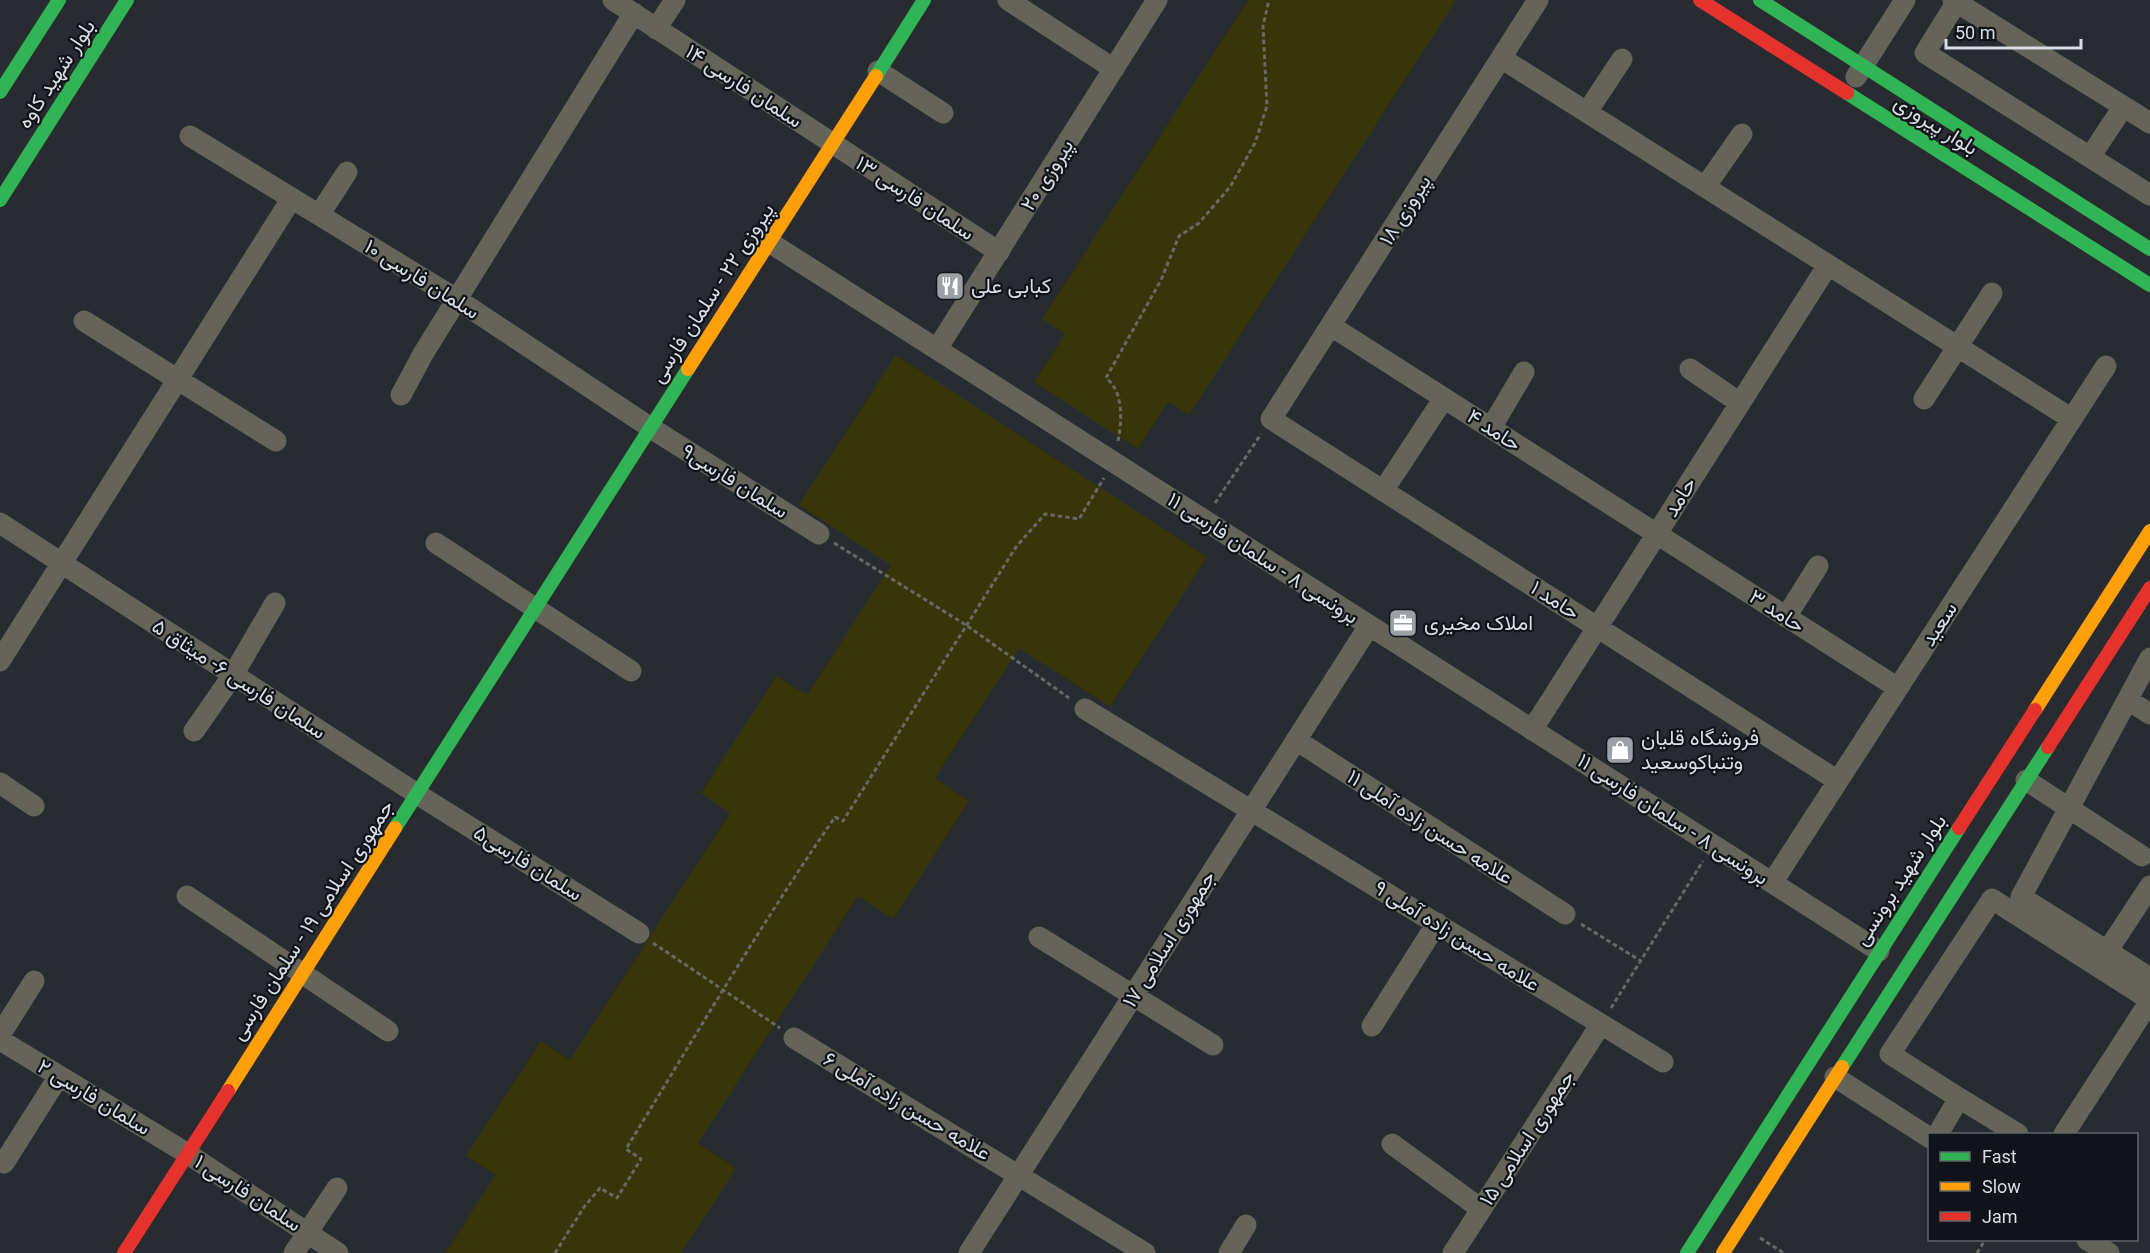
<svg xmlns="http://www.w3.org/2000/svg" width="2150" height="1253" font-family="Roboto,Vazirmatn,sans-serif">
  <rect width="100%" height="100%" fill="#282c30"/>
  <!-- green -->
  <path fill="#363609" d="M 1248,0 L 1456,0 L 1189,415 L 1168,401 L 1138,449 L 1034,382 L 1065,334 L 1042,319 Z
    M 896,355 L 1207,557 L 1110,707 L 1019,648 L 935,778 L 969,801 L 893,919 L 858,896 L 698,1143 L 736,1168 L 681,1253 L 445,1253 L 496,1175 L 466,1156 L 541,1041 L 570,1060 L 730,813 L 701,793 L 777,676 L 807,695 L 891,565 L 799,505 Z"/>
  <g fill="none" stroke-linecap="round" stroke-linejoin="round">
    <!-- path -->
    <path stroke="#686966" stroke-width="3" stroke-dasharray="4.5 3" stroke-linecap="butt" d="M 1118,441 C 1122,421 1124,392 1106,378 L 1161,280 L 1179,236 L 1199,223 L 1230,187 L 1255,143 L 1267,106 L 1263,26 L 1269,0
      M 1215,503 L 1261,434
      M 834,543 L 966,625 L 1069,698
      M 1581,924 L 1641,961
      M 653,943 L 780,1028
      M 1611,1008 L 1703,861
      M 1760,1238 L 1784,1253
      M 555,1253 L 584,1207 L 600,1188 L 617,1198 L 641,1159 L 626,1149 C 694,1038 761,924 835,817 L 843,821 L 1016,547 L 1045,514 L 1079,519 L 1104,478
      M 1977,1253 L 1985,1240"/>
    <!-- street -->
    <path stroke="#64645b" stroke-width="21" d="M 613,0 L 999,252
      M 1008,0 L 1114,69
      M 1538,0 L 1271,419 L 1838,781
      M 1953,0 L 2150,123
      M 1958,0 L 1925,53 L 2150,195
      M 656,29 L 675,0
      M 1501,58 L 2072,419
      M 878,71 L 943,113
      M 1856,77 L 1905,0
      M 1587,112 L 1622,59
      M 190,136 L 458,300 L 651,428 L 819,534
      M 2090,157 L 2123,107
      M 1705,187 L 1742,134
      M 319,215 L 347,172
      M 769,242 L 1879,951
      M 84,321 L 276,441
      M 1331,326 L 1898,688
      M 937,349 L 1157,0
      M 1690,369 L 1740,403
      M 401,395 L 423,354 L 634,13
      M 1924,399 L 1992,293
      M 1491,428 L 1524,372
      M 1383,491 L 1444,398
      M 0,523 L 417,794 L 639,933
      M 436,543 L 631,671
      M 1786,617 L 1818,566
      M 2150,658 L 2021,897 L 2150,978
      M 0,661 L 292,198
      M 2128,700 L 2150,714
      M 1085,709 L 1663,1062
      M 1532,730 L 1828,265
      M 194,731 L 233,675 L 275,603
      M 1296,740 L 1565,914
      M 2026,780 L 2142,856
      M 0,783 L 34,806
      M 1772,883 L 2106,366
      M 187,896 L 388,1031
      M 1039,937 L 1213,1045
      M 2108,950 L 2150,886
      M 1372,1026 L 1437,923
      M 0,1035 L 34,981
      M 794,1038 L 1145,1253
      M 0,1040 L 188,1154 L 338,1253
      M 1835,1077 L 1930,1138
      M 1959,1098 L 1890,1054 L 1992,899 L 2150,1000
      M 1938,1134 L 1959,1098 L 2018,1134
      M 2064,1134 L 2150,1001
      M 1392,1144 L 1481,1209
      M 4,1163 L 59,1076
      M 2087,1240 L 2109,1253
      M 294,1253 L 337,1188
      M 969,1253 L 1369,626
      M 1229,1253 L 1246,1225
      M 1453,1253 L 1601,1024"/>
    <!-- fast -->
    <path stroke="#30b455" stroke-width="14" d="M 1760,0 L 2150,249
      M 876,76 L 924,0
      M 0,92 L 59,0
      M 1847,93 L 2150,285
      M 0,200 L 127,0
      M 395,828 L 688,369
      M 1842,1067 L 2048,747
      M 1687,1253 L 1959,828"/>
    <!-- slow -->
    <path stroke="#ff9f0a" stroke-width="14" d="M 688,369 L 876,76
      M 2035,710 L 2150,531
      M 228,1091 L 395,828
      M 1723,1253 L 1842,1067"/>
    <!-- jam -->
    <path stroke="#e5322d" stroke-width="14" d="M 1700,0 L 1847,93
      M 2048,747 L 2150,588
      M 1959,828 L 2035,710
      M 124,1253 L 228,1091"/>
  </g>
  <!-- icons -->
  <defs>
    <g id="restaurant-square" transform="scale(1.5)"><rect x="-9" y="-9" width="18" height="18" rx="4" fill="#9ba0a5" stroke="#101317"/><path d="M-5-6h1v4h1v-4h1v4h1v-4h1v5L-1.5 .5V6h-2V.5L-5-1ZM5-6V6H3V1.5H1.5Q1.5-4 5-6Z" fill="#fff"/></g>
    <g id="office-square" transform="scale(1.5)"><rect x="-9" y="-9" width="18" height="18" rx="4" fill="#9ba0a5" stroke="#101317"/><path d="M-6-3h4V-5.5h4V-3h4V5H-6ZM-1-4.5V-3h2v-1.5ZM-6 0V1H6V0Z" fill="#fff"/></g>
    <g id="shop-square" transform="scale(1.5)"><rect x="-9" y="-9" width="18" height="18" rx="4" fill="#9ba0a5" stroke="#101317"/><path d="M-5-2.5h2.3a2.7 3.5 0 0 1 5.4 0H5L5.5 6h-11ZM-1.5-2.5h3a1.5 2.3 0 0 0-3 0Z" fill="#fff"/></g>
  </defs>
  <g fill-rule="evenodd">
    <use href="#restaurant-square" x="950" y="286"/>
    <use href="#office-square" x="1403" y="623"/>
    <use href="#shop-square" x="1620" y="750"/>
  </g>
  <g text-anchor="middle" stroke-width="4.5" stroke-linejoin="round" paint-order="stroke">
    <!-- street labels -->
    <g font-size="21" fill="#d9dee4" stroke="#101317">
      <text transform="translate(56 74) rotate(-57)" y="7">بلوار شهید کاوه</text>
      <text transform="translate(744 86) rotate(33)" y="7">سلمان فارسی ۱۴</text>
      <text transform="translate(1936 125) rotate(32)" y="7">بلوار پیروزی</text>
      <text transform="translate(1047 175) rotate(-58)" y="7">پیروزی ۲۰</text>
      <text transform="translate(915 198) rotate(33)" y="7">سلمان فارسی ۱۳</text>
      <text transform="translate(1405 210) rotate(-58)" y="7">پیروزی ۱۸</text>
      <text transform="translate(422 279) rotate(32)" y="7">سلمان فارسی ۱۰</text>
      <text transform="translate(712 293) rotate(-57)" y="7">پیروزی ۲۲ - سلمان فارسی</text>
      <text transform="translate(1494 430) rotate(33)" y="7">حامد ۴</text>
      <text transform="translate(735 481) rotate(32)" y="7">سلمان فارسی۹</text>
      <text transform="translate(1680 497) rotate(-58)" y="7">حامد</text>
      <text transform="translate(1263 558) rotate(33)" y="7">برونسی ۸ - سلمان فارسی ۱۱</text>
      <text transform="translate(1555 600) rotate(33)" y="7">حامد ۱</text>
      <text transform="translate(1777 611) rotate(33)" y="7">حامد ۳</text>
      <text transform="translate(1939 624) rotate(-57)" y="7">سعید</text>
      <text transform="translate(239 679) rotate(33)" y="7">سلمان فارسی ۶- میثاق ۵</text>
      <text transform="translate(1673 819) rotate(33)" y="7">برونسی ۸ - سلمان فارسی ۱۱</text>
      <text transform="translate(1430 827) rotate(33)" y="7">علامه حسن زاده آملی ۱۱</text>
      <text transform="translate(528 863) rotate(32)" y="7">سلمان فارسی۵</text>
      <text transform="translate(1900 880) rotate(-57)" y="7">بلوار شهید برونسی</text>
      <text transform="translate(312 920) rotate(-57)" y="7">جمهوری اسلامی ۱۹ - سلمان فارسی</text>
      <text transform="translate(1457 936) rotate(32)" y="7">علامه حسن زاده آملی ۹</text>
      <text transform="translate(1169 939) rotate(-58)" y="7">جمهوری اسلامی ۱۷</text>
      <text transform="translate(94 1097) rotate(31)" y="7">سلمان فارسی ۲</text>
      <text transform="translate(907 1106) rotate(31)" y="7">علامه حسن زاده آملی ۶</text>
      <text transform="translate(1527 1138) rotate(-57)" y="7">جمهوری اسلامی ۱۵</text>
      <text transform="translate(248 1193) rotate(33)" y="7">سلمان فارسی ۱</text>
    </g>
    <!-- poi labels -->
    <g font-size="21" fill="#d9dee4" stroke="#101317" text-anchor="start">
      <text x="971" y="293">کبابی علی</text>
      <text x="1424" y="630">املاک مخیری</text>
      <text x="1641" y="745">فروشگاه قلیان<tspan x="1641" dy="24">وتنباکوسعید</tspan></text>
    </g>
  </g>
  <!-- legend -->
  <rect x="1928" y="1133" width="210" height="108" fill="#101317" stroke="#606469" stroke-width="1.5"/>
  <rect x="1940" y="1152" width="30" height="9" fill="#30b455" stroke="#606469" stroke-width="1.5"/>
  <text x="1982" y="1163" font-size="18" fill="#d9dee4">Fast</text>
  <rect x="1940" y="1182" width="30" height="9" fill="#ff9f0a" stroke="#606469" stroke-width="1.5"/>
  <text x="1982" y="1193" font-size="18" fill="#d9dee4">Slow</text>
  <rect x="1940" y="1212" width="30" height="9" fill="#e5322d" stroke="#606469" stroke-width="1.5"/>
  <text x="1982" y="1223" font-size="18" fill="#d9dee4">Jam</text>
  <!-- scale -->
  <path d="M1946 39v9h135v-9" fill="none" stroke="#d9dee4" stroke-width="3"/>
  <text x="1955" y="39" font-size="18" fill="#d9dee4" stroke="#101317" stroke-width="4.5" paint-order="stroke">50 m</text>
</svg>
